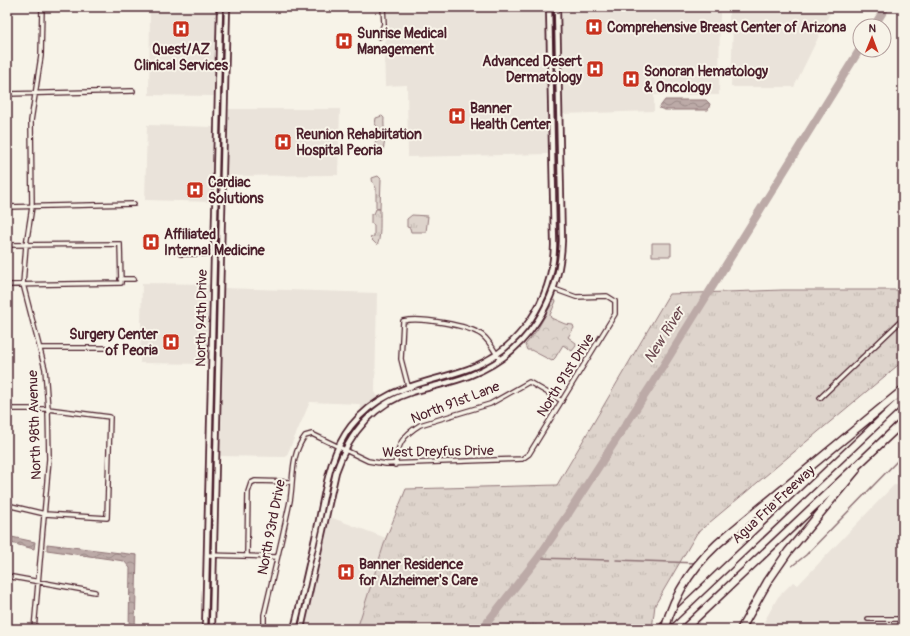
<svg xmlns="http://www.w3.org/2000/svg" width="910" height="636" font-family="Pangolin,sans-serif">
  <defs>
    <pattern id="grass-tufts" width="24" height="20" patternUnits="userSpaceOnUse"><rect width="24" height="20" fill="#ded4cc"/><path d="M3 7l-1-3M5 7V3M7 7l1-3M15 17l-1-3M17 17v-4M19 17l1-3" fill="none" stroke="#c0b6af"/></pattern>
    <pattern id="forest-crowns" width="20" height="18" patternUnits="userSpaceOnUse"><rect width="20" height="18" fill="#ded4cc"/><path d="M2 6a3 3 0 1 1 6 0M12 15a3 3 0 1 1 6 0" fill="none" stroke="#c0b6af"/></pattern>
    <pattern id="water-waves" width="16" height="10" patternUnits="userSpaceOnUse"><rect width="16" height="10" fill="#bcaaa7"/><path d="M0 5q4-4 8 0t8 0" fill="none" stroke="#9b8a88"/></pattern>
  </defs>
  <rect width="100%" height="100%" fill="#f7f3e8"/>
  <filter id="ink" filterUnits="userSpaceOnUse"><feTurbulence type="fractalNoise" baseFrequency=".025" numOctaves="2"/><feDisplacementMap in="SourceGraphic" scale="8" xChannelSelector="R" yChannelSelector="G"/><feConvolveMatrix kernelMatrix="1 2 1 2 8 2 1 2 1" color-interpolation-filters="sRGB"/></filter>
  <g filter="url(#ink)">
    <!-- built -->
    <path fill="#eae3da" d="M 387,7 L 547,7 L 550,154 L 408,157 L 407,85 L 385,86 L 384,45 L 388,34 Z
      M 559,7 L 720,7 L 719,95 L 654,95 L 654,111 L 561,114 Z
      M 729,7 L 833,7 L 794,87 L 731,87 L 733,22 L 729,21 Z
      M 217,9 L 215,96 L 149,95 L 150,11 Z
      M 227,109 L 340,109 L 338,175 L 226,176 Z
      M 147,125 L 214,127 L 212,202 L 145,200 Z
      M 142,283 L 210,284 L 208,364 L 140,363 Z
      M 223,288 L 377,293 L 375,392 L 378,397 L 362,411 L 359,404 L 310,402 L 286,457 L 219,456 Z
      M 894,485 L 903,486 L 903,629 L 760,629 L 778,597 L 793,582 L 798,585 Z
      M 330,517 L 386,538 L 357,629 L 305,629 Z"/>
    <!-- grass -->
    <path fill="url(#grass-tufts)" stroke="#947a7c" d="M 382,116 L 384,118 C 383,127 387,144 382,151 L 374,148 L 375,143 L 378,141 L 378,127 L 375,124 L 376,118 Z
      M 378,176 L 381,179 L 380,209 L 376,208 L 376,188 C 374,183 372,183 372,178 Z
      M 376,209 L 380,209 C 380,217 381,241 377,245 L 370,238 L 374,236 L 374,225 L 371,223 L 371,214 L 374,214 Z
      M 412,215 L 428,216 L 426,232 L 411,232 L 410,228 L 407,227 L 407,219 Z
      M 783,290 L 903,290 L 903,361 L 697,533 L 655,605 L 652,629 L 357,629 L 386,538 L 406,489 L 557,485 L 669,294 Z"/>
    <!-- forest -->
    <path fill="url(#forest-crowns)" stroke="#947a7c" d="M 554,300 L 556,301 L 550,315 L 551,318 L 565,324 L 573,325 L 574,328 L 568,337 L 576,343 L 576,346 L 572,351 L 563,345 L 555,358 L 552,361 L 531,350 L 527,350 L 525,345 L 537,330 Z"/>
    <!-- pitch -->
    <path fill="#ded4cc" stroke="#947a7c" d="M 652,243 L 671,243 L 671,256 L 652,256 Z"/>
    <!-- water -->
    <path fill="url(#water-waves)" stroke="#8e7275" d="M 665,100 L 706,100 L 710,104 L 708,110 L 665,110 L 659,108 Z
      M 7,536 L 35,542 L 34,549 L 7,542 Z
      M 47,544 L 137,555 L 135,629 L 129,629 L 130,568 L 124,561 L 47,550 Z"/>
    <g fill="none" stroke-linecap="round" stroke-linejoin="round">
      <!-- stream -->
      <path stroke="#8e7275" stroke-width="1.5" d="M 538,558 L 609,560
        M 616,560 L 697,563
        M 792,566 L 806,555 L 903,455"/>
      <!-- river -->
      <path stroke="#bcaaa7" stroke-width="8" d="M 874,26 L 886,7
        M 482,629 L 538,558 L 570,511 L 652,384 L 860,49"/>
      <!-- minor casing -->
      <g stroke="#4a1f2b" stroke-width="6">
        <path id="minor" d="M 379,37 L 384,24 L 383,7
          M 7,94 L 133,91
          M 7,207 L 134,204
          M 7,245 L 120,244 L 121,283 L 7,285
          M 181,254 L 214,254
          M 120,279 L 134,279
          M 40,348 L 108,348
          M 408,386 L 401,359 L 403,321 C 420,317 468,325 482,335 C 490,341 495,352 500,360
          M 820,398 L 903,319
          M 7,409 L 48,409 L 110,417 L 107,518 L 45,514 L 7,505
          M 395,465 C 398,444 402,436 420,425 L 490,404 L 529,382 L 562,401
          M 207,555 L 277,557
          M 247,556 L 248,492 L 251,483 L 255,481 L 291,482
          M 7,576 L 95,592
          M 868,619 L 903,619
          M 264,628 L 264,615 C 273,577 282,539 290,501 C 294,478 290,456 305,436 L 312,434 L 368,461 L 386,464 L 522,459 L 529,454 L 615,314 L 615,301 L 607,296 L 576,297 L 554,289
          M 34,629 L 49,459 L 48,409 L 45,369 L 23,284 L 26,245 L 32,207 L 31,121 L 41,56 L 42,7"/>
      </g>
      <!-- tertiary casing -->
      <g stroke="#4a1f2b" stroke-width="8">
        <path id="tertiary" d="M 205,629 L 220,7
          M 212,629 L 227,7
          M 294,629 C 303,593 311,556 319,520 C 326,487 330,453 351,426 C 383,386 423,385 468,369 C 520,350 553,299 554,245 L 549,7
          M 301,629 L 336,472 C 349,434 373,404 412,392 C 432,386 452,383 471,375 C 527,353 560,300 562,241 L 557,7"/>
      </g>
      <!-- motorway casing -->
      <g stroke="#4a1f2b" stroke-width="10">
        <path id="motorway" d="M 730,533 L 903,390
          M 661,629 L 903,399
          M 684,629 L 903,422
          M 741,629 L 768,581 L 788,552 L 856,470"/>
      </g>
      <!-- minor -->
      <use href="#minor" stroke="#f7f3e8" stroke-width="3.5"/>
      <!-- tertiary -->
      <use href="#tertiary" stroke="#f7f3e8" stroke-width="4.5"/>
      <!-- motorway -->
      <use href="#motorway" stroke="#f7f3e8" stroke-width="7"/>
      <!-- motorway-bridge casing -->
      <g stroke="#4a1f2b" stroke-width="10" stroke-linecap="butt">
        <path id="motorway-bridge" d="M 665,629 C 675,590 699,558 730,533"/>
      </g>
      <!-- motorway-bridge -->
      <use href="#motorway-bridge" stroke="#f7f3e8" stroke-width="7"/>
    </g>
  </g>
  <!-- icons -->
  <defs>
    <g id="hospital-square" transform="scale(0.9)"><rect x="-9" y="-9" width="18" height="18" rx="4" fill="#c8321e" stroke="#f7f3e8"/><path d="M-5-5h3v3.5h4V-5h3V5h-3V1.5h-4V5h-3Z" fill="#fff"/></g>
  </defs>
  <g fill-rule="evenodd">
    <use href="#hospital-square" x="594" y="27"/>
    <use href="#hospital-square" x="181" y="29"/>
    <use href="#hospital-square" x="344" y="41"/>
    <use href="#hospital-square" x="595" y="69"/>
    <use href="#hospital-square" x="631" y="79"/>
    <use href="#hospital-square" x="457" y="116"/>
    <use href="#hospital-square" x="283" y="142"/>
    <use href="#hospital-square" x="195" y="190"/>
    <use href="#hospital-square" x="151" y="242"/>
    <use href="#hospital-square" x="171" y="342"/>
    <use href="#hospital-square" x="346" y="572"/>
  </g>
  <g text-anchor="middle" stroke-width="4" stroke-linejoin="round" paint-order="stroke">
    <!-- poi labels -->
    <g font-size="14" font-weight="bold" fill="#4a1f2b" stroke="#f7f3e8" text-anchor="start">
      <text x="607" y="32">Comprehensive Breast Center of Arizona</text>
      <text x="357" y="38">Sunrise Medical<tspan x="357" dy="16">Management</tspan></text>
      <text x="181" y="54" text-anchor="middle">Quest/AZ<tspan x="181" dy="16">Clinical Services</tspan></text>
      <text x="582" y="66" text-anchor="end">Advanced Desert<tspan x="582" dy="16">Dermatology</tspan></text>
      <text x="644" y="76">Sonoran Hematology<tspan x="644" dy="16">&amp; Oncology</tspan></text>
      <text x="470" y="113">Banner<tspan x="470" dy="16">Health Center</tspan></text>
      <text x="296" y="139">Reunion Rehabiitation<tspan x="296" dy="16">Hospital Peoria</tspan></text>
      <text x="208" y="187">Cardiac<tspan x="208" dy="16">Solutions</tspan></text>
      <text x="164" y="239">Affiliated<tspan x="164" dy="16">Internal Medicine</tspan></text>
      <text x="158" y="339" text-anchor="end">Surgery Center<tspan x="158" dy="16">of Peoria</tspan></text>
      <text x="359" y="569">Banner Residence<tspan x="359" dy="16">for Alzheimer's Care</tspan></text>
    </g>
    <!-- street labels -->
    <g font-size="14" fill="#4a1f2b" stroke="#f7f3e8">
      <text transform="translate(201 318) rotate(-89)" y="5">North 94th Drive</text>
      <text transform="translate(565 375) rotate(-58)" y="5">North 91st Drive</text>
      <text transform="translate(455 402) rotate(-21)" y="5">North 91st Lane</text>
      <text transform="translate(34 425) rotate(-92)" y="5">North 98th Avenue</text>
      <text transform="translate(438 451) rotate(-1)" y="5">West Dreyfus Drive</text>
      <text transform="translate(773 504) rotate(-43)" y="5">Agua Fria Freeway</text>
      <text transform="translate(271 527) rotate(-79)" y="5">North 93rd Drive</text>
    </g>
    <!-- water labels -->
    <g font-size="15" font-style="italic" fill="#6c4950" stroke="#f7f3e8">
      <text transform="translate(664 335) rotate(-58)" y="5">New River</text>
    </g>
  </g>
  <!-- margin -->
  <rect width="910" height="636" fill="none" stroke="#f7f3e8" stroke-width="24"/>
  <rect x="12" y="12" width="886" height="612" fill="none" stroke="#4a1f2b" stroke-width="1.5" filter="url(#ink)"/>
  <!-- north arrow -->
  <g transform="translate(872 38) rotate(1)"><circle r="19" fill="#f7f3e8" stroke="#b29e9c"/>
  <path d="M0-3L7 15L0 10L-7 15Z" fill="#c8321e"/>
  <text y="-6" font-size="11" font-weight="bold" text-anchor="middle" fill="#4a1f2b">N</text>
  </g>
</svg>
